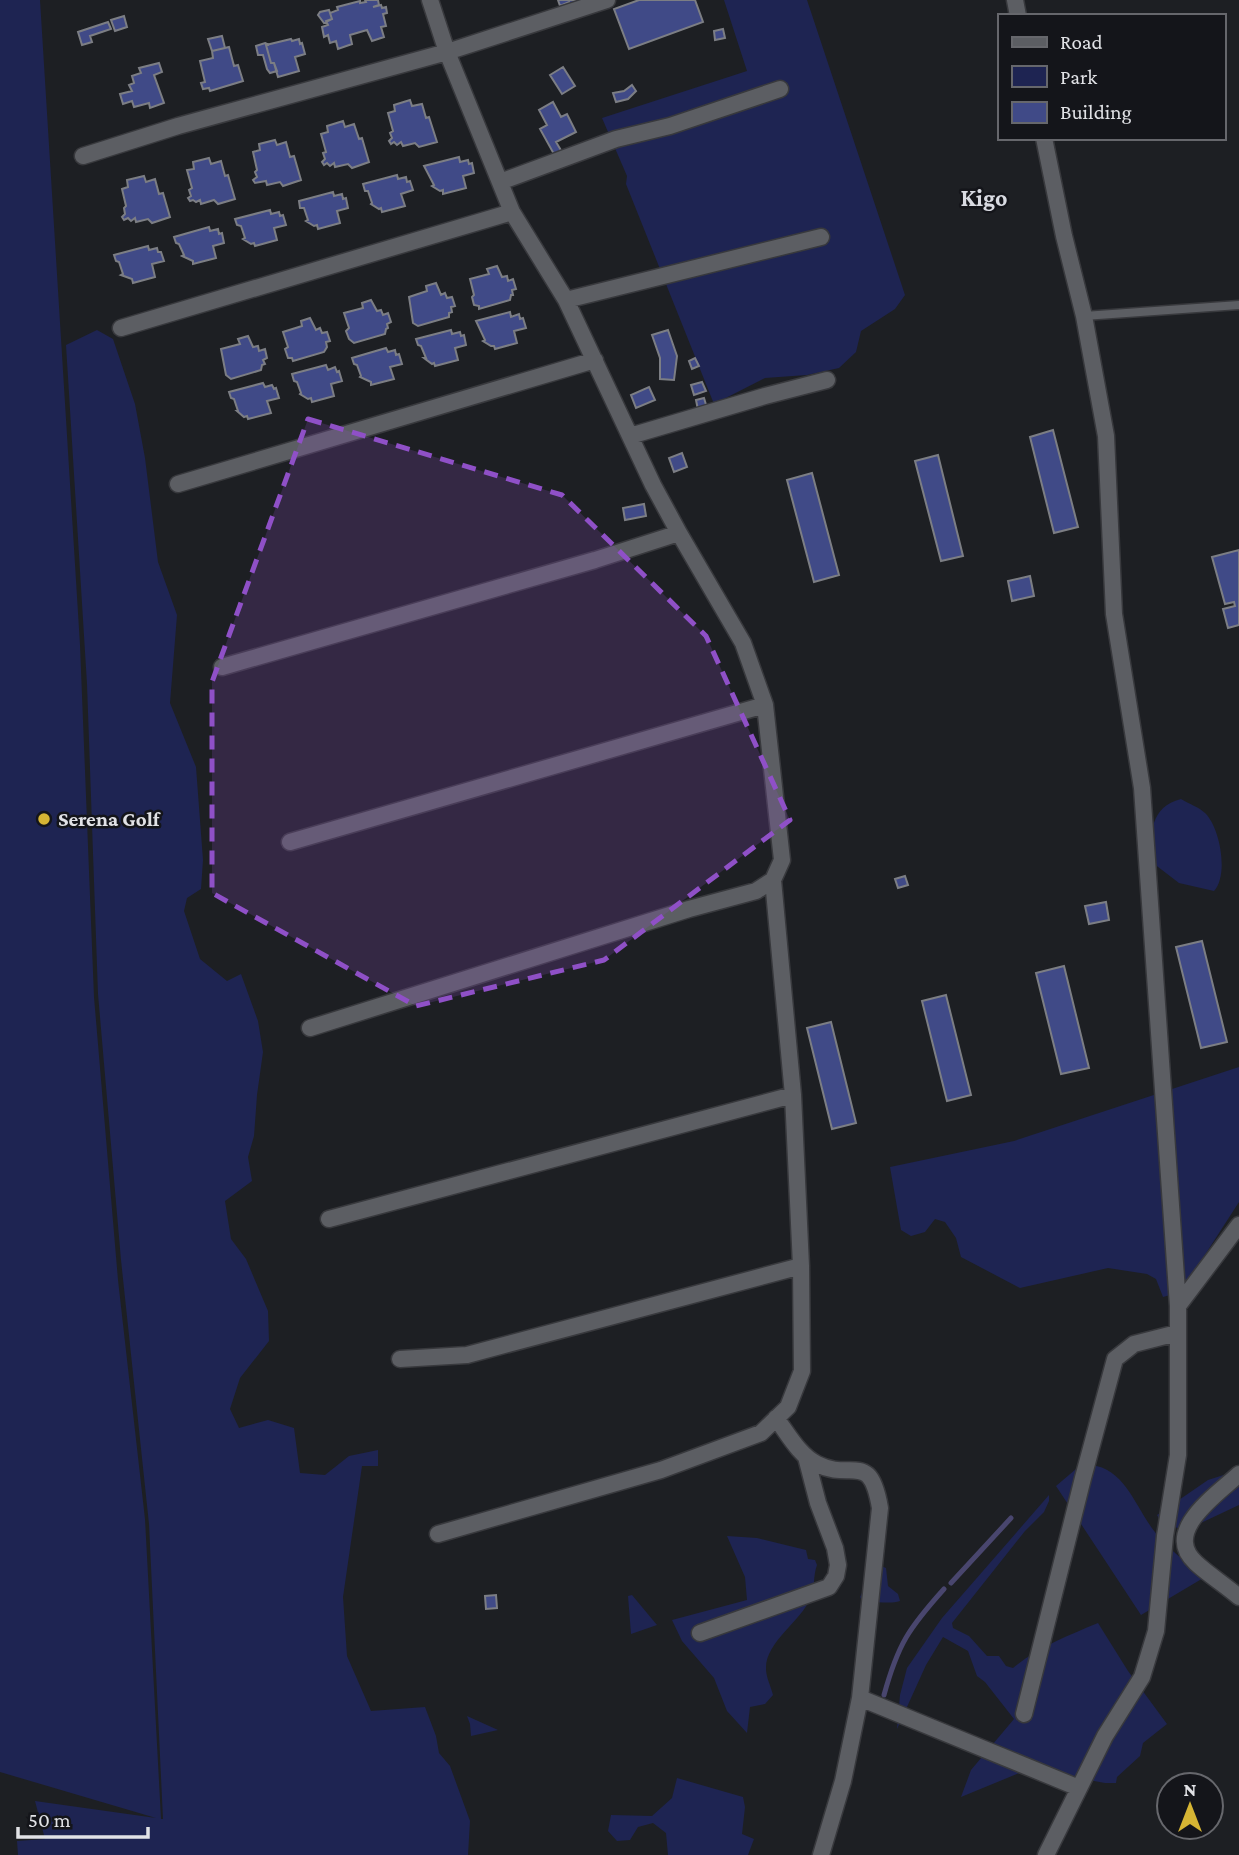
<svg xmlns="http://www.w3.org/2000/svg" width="1239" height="1855" font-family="'Crimson Pro',serif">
  <rect width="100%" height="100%" fill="#1d1f23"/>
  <!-- green -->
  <path fill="#1e2452" d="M 0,0 L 40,0 L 80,645 L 94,997 L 118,1280 L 145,1519 L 161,1819 L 163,1819 L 149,1524 L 121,1260 L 98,994 L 87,684 L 66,345 L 97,330 L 113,339 L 135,404 L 145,458 L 158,562 L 177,615 L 170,703 L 196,767 L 203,860 L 201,889 L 187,898 L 184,911 L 200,959 L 227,981 L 241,974 L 258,1021 L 263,1052 L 257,1095 L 254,1136 L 248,1157 L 252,1181 L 225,1201 L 231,1239 L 246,1259 L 268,1311 L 269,1341 L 240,1378 L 230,1409 L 239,1428 L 268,1420 L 294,1428 L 300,1473 L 325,1475 L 349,1456 L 378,1450 L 378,1466 L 362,1466 L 343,1597 L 347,1656 L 371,1711 L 425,1707 L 436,1736 L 439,1753 L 450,1766 L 470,1821 L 468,1855 L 18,1855 L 17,1841 L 45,1839 L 35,1801 L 156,1818 L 0,1772 Z
    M 724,0 L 807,0 L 905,295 L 895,309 L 861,331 L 856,352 L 839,368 L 807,375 L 765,378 L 714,404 L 626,184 L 627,176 L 602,118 L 747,71 Z
    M 1181,799 C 1189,804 1199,807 1205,813 C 1220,827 1229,875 1214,891 L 1179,883 L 1149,860 C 1151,833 1150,807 1181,799 Z
    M 1239,1067 L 1239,1202 L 1181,1292 L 1163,1297 L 1156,1279 L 1147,1274 L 1108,1268 L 1020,1288 L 961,1257 L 956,1238 L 945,1222 L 935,1219 L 925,1232 L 911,1236 L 901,1230 L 890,1167 L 1014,1141 Z
    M 1091,1465 C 1128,1469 1137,1514 1160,1538 C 1173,1553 1190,1565 1205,1577 L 1141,1615 L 1056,1486 L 1076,1469 Z
    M 1239,1470 L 1239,1505 L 1186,1530 L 1162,1524 L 1157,1515 L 1208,1480 Z
    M 1049,1495 L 1049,1501 L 1044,1512 L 1025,1531 L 952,1623 L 953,1628 L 969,1636 L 987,1656 L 999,1656 L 1006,1666 L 1013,1668 C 1037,1648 1069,1635 1098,1623 L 1128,1671 L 1167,1724 L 1143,1743 L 1140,1756 L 1117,1777 L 1116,1783 L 1105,1783 L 1029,1769 L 961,1797 L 971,1770 L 1014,1719 L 985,1682 L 977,1676 L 968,1651 L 943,1637 L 926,1665 L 897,1729 L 900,1695 L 907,1668 L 942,1618 Z
    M 727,1536 L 757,1538 L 806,1550 L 808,1559 L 815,1560 L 817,1565 C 813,1576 815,1587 811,1597 C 801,1622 765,1642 766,1669 C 766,1677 771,1687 773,1695 L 765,1704 L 750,1707 L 747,1733 L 727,1711 L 714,1678 L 682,1641 L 672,1620 L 747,1600 L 745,1577 Z
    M 876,1564 L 886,1568 L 888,1586 L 898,1594 L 900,1601 C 888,1605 875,1599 864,1605 L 860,1597 Z
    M 632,1595 L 657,1625 L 631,1634 L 628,1596 Z
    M 467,1716 L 498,1730 L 471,1736 L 470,1724 Z
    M 677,1778 L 743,1797 L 745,1807 L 742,1834 L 754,1839 L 748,1855 L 668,1855 L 666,1833 L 653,1823 L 638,1827 L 630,1840 L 617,1841 L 608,1831 L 611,1815 L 652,1816 L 672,1798 Z"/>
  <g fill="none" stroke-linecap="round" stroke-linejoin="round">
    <!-- stream -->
    <path stroke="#49466e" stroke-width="5" d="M 951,1583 L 1011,1518
      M 884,1695 C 898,1644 909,1628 944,1589"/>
  </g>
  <!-- building -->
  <path fill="#404a87" stroke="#7c7e84" stroke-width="2" d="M 365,0 L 378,0 L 379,5 L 373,7 L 381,5 L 382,8 L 386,7 L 387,13 L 383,14 L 386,26 L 381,27 L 384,37 L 372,41 L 367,30 L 350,35 L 352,44 L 338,49 L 336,41 L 330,43 L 328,35 L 324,37 L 322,27 L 328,25 L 326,21 L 332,19 L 330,13 L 338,10 L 337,7 L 360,1 L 360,3 L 366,2 Z
    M 558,0 L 590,0 L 571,7 L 569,2 L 560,6 Z
    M 639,0 L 695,0 L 703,22 L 629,49 L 614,9 Z
    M 329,10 L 332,19 L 324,23 L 318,15 L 320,12 Z
    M 124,16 L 127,27 L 115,31 L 111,20 Z
    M 108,22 L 111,29 L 90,36 L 92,42 L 82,45 L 78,32 Z
    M 723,29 L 725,38 L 715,40 L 714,31 Z
    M 222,36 L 225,48 L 212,51 L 208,39 Z
    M 291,39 L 292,41 L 299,39 L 300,44 L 302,43 L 305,54 L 295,57 L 299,71 L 278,77 L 274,63 L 271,63 L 266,45 Z
    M 265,43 L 269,45 L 266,45 L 271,63 L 274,63 L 277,71 L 270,73 L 267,69 L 263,55 L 258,55 L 256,46 Z
    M 229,47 L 234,66 L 238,65 L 243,81 L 210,91 L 209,88 L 203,89 L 201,83 L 205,82 L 200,61 L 213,58 L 212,51 Z
    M 159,63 L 162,72 L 154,75 L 164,103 L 150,108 L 149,103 L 134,107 L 132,101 L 123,104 L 120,94 L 132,91 L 129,85 L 134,83 L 132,76 L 141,73 L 139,68 Z
    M 563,67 L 575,86 L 562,94 L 550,75 Z
    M 632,85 L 636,91 L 628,99 L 616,102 L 613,93 L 624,91 Z
    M 410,100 L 412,106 L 422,104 L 426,118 L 429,117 L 437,142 L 419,147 L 415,143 L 403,146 L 401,142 L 397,145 L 394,142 L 391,144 L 389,141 L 392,138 L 390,133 L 393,131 L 388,113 L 395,111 L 394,105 Z
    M 553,102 L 561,117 L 567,114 L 576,132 L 556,142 L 562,152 L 555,156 L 540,129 L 547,125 L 539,110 Z
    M 343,121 L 345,127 L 354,124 L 359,139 L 362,138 L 369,162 L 352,168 L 348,164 L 335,167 L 334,163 L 330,166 L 327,163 L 324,165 L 322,162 L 325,159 L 323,153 L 326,152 L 321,134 L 328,132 L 327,126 Z
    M 275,140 L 277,145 L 286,142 L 290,157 L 294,156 L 301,180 L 283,186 L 280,182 L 267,185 L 266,181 L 255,183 L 253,180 L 257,177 L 255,172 L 257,170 L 253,152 L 260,150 L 259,144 Z
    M 459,157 L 460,162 L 468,160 L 469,164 L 472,163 L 474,173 L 463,176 L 466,188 L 443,194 L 443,190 L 440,191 L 432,186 L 434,185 L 424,166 Z
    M 209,158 L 211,164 L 221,161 L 225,176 L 228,175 L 235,199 L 218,204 L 214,200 L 201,204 L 200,200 L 196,202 L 193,200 L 190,201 L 188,198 L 191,196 L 189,190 L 192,188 L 187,170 L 194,169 L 193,162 Z
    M 397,175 L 398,179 L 406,177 L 407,182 L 410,181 L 413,190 L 401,194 L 405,206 L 382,212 L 381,208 L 379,209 L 371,204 L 372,203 L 368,191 L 365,191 L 363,184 Z
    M 144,176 L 146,182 L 155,179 L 159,194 L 163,193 L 170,217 L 152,223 L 148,219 L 136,222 L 135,218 L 131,221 L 128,218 L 124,220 L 122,217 L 125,214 L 124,208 L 126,206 L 122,189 L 128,187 L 127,180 Z
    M 333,192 L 334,196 L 342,194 L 343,199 L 346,198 L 348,208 L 337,211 L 340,223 L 318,229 L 317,225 L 314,226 L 306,221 L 308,220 L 304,208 L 300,208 L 299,201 Z
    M 270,210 L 271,214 L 279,212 L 280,216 L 283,215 L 286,225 L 274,228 L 277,240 L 255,246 L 254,243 L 251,244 L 243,239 L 245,238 L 241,226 L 237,225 L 235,219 Z
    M 209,227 L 210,231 L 218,229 L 219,234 L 222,233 L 224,243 L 213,246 L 216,258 L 193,264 L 193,261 L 182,256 L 184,255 L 179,244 L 176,243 L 174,237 Z
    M 148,246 L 149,250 L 157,248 L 158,252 L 161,252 L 164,261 L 152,264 L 155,277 L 133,283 L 132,279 L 121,275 L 123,274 L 119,262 L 116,261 L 114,255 Z
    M 497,266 L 502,277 L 507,276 L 508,281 L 513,279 L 516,289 L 512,290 L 513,295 L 511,295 L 510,300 L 479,309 L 479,306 L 474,305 L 472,297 L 474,295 L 470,279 L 489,274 L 487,269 Z
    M 436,283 L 441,295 L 445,293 L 447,298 L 452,297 L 455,306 L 451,307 L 452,312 L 449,313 L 449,317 L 418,326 L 413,323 L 409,297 L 427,291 L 426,286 Z
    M 371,300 L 377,311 L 381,310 L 383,315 L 388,313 L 391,322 L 387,324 L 388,328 L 386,329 L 385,334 L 354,343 L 349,339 L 346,331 L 349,328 L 344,313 L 363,308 L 362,303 Z
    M 510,312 L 511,317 L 519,314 L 520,319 L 523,318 L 526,328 L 514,331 L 517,343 L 495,349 L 494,346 L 491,346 L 483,341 L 485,340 L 476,321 Z
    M 310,318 L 316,330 L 320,328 L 322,333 L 327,332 L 330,341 L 326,342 L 327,347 L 324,352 L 293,361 L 292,358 L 288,358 L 285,349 L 288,347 L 283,332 L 302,326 L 301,321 Z
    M 451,330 L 452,334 L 460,332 L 461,336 L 464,335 L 466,345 L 455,348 L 458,360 L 435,366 L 434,363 L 432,364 L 424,358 L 426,358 L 421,346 L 418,345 L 416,339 Z
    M 668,330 L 677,356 L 674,380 L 660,379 L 660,358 L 652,335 Z
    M 248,336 L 253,347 L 258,346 L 259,351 L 265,349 L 267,358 L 263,360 L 265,364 L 262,365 L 261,370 L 231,379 L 226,375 L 221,349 L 240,344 L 238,339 Z
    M 386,348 L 388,352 L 395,350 L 396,355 L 399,354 L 402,364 L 390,367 L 394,379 L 371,385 L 371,382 L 360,377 L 361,376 L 357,365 L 354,364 L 352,358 Z
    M 695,358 L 699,366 L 692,369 L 689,361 Z
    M 326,365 L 328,370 L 335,367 L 337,372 L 339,371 L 342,381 L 331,384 L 334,396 L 312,402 L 311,398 L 308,399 L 300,394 L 301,393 L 297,382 L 294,381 L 292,374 Z
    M 702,382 L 706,391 L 694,395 L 691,385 Z
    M 263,383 L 265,387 L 272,385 L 274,389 L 276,388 L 279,398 L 267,401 L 271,413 L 248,419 L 247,416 L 244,417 L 237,411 L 238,411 L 234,399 L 231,398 L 229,392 Z
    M 649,387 L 655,400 L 636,408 L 631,395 Z
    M 704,398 L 707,408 L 698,410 L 696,400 Z
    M 1053,430 L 1078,527 L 1054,533 L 1030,437 Z
    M 682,453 L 687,467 L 674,472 L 669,458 Z
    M 938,455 L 963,556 L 941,561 L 915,461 Z
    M 812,473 L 839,575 L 814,582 L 787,480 Z
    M 644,504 L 646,516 L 625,520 L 623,508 Z
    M 1239,550 L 1239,625 L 1228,628 L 1223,609 L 1235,606 L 1234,602 L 1225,604 L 1212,557 Z
    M 1030,576 L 1034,596 L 1012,601 L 1008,581 Z
    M 905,876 L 908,885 L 898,888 L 895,879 Z
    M 1106,902 L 1109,920 L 1089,924 L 1085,906 Z
    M 1202,941 L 1227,1042 L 1201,1048 L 1176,947 Z
    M 1064,966 L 1089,1068 L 1061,1074 L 1036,973 Z
    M 946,995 L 971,1095 L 947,1101 L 922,1001 Z
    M 831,1022 L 856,1123 L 832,1129 L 807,1028 Z
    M 496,1595 L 497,1608 L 486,1609 L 485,1596 Z"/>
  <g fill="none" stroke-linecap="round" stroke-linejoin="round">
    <!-- service casing -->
    <g stroke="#38393d" stroke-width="11">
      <path id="service" d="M 1084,316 L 1239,305"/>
    </g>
    <!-- minor casing -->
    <g stroke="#38393d" stroke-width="19">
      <path id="minor" d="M 1015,0 L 1018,16
        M 1044,138 L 1064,236 L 1084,316 L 1106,436 L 1114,614 L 1142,788 L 1178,1306 L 1178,1455 L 1165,1536 L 1156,1631 L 1142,1677 L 1105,1736 L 1046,1855
        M 83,156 L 178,126 L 447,52 L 607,0
        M 500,182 L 616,139 L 670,126 L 780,89
        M 566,300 L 821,237
        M 121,328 L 512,212
        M 630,436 L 765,396 L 827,380
        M 178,484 L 595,360
        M 222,667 L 595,560 L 679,533 L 653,485 L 566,300 L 512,212 L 447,52 L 430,0
        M 290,842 L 765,705
        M 310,1028 L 689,909 L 756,891 L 773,880 L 782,860 L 765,705 L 743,643 L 679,533
        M 329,1219 L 793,1095
        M 1178,1306 L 1239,1225
        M 400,1359 L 467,1355 L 801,1266
        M 776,1418 C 788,1434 799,1455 817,1464 C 852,1482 870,1449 880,1508 L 860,1698
        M 1239,1474 C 1218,1494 1161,1531 1196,1563 C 1209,1575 1225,1585 1239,1597
        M 438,1534 L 661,1470 L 761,1433 L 788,1407 L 802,1371 L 801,1266 L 793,1095 L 773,880
        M 700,1633 L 829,1587 L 836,1576 L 838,1565 L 835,1548 L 818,1503 L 806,1457
        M 1024,1714 L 1083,1478 L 1115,1359 L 1134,1344 L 1177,1333
        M 821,1855 L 843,1781 L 860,1698 L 1079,1788"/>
    </g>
    <!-- service -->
    <use href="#service" stroke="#5c5e63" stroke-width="8"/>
    <!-- minor -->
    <use href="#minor" stroke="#5c5e63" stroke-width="16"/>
  </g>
  <!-- marked area -->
  <path fill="#8f50c7" fill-opacity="0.2" stroke="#8f50c7" stroke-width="5" stroke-dasharray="14 9" stroke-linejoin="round" d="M 308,419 L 562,495 L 706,636 L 790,820 L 604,960 L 416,1006 L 212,893 L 212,682 Z"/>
  <!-- markers -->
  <circle fill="#d6b534" stroke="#14151a" stroke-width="2.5" cx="44" cy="819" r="7"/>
  <g text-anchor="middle" stroke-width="5" stroke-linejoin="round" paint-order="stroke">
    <!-- poi labels -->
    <g font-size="21" font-weight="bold" fill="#e1e2e6" stroke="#14151a" text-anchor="start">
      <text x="58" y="826">Serena Golf</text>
    </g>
    <!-- quarter labels -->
    <g font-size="24" font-weight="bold" fill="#d9dbe2" stroke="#14151a">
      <text x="984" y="206">Kigo</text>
    </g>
  </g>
  <!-- legend -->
  <rect x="998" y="14" width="228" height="126" fill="#14151a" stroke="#66676c" stroke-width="2"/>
  <rect x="1012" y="37" width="35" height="10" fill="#5c5e63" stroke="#66676c" stroke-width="2"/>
  <text x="1060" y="49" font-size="21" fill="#e1e2e6">Road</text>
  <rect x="1012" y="66" width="35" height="21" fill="#1e2452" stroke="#66676c" stroke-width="2"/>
  <text x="1060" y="84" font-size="21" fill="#e1e2e6">Park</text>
  <rect x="1012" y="102" width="35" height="21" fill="#404a87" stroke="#66676c" stroke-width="2"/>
  <text x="1060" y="119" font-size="21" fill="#e1e2e6">Building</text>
  <!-- north arrow -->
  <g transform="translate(1190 1806)"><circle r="33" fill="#14151a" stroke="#66676c" stroke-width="2"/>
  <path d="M0-5L12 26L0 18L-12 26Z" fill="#d6b534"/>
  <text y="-10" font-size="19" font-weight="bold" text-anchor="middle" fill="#e1e2e6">N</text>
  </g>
  <!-- scale -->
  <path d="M18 1827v10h130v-10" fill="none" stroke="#e1e2e6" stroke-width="3.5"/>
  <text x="28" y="1827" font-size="21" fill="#e1e2e6" stroke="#14151a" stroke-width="5" paint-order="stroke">50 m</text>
</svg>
